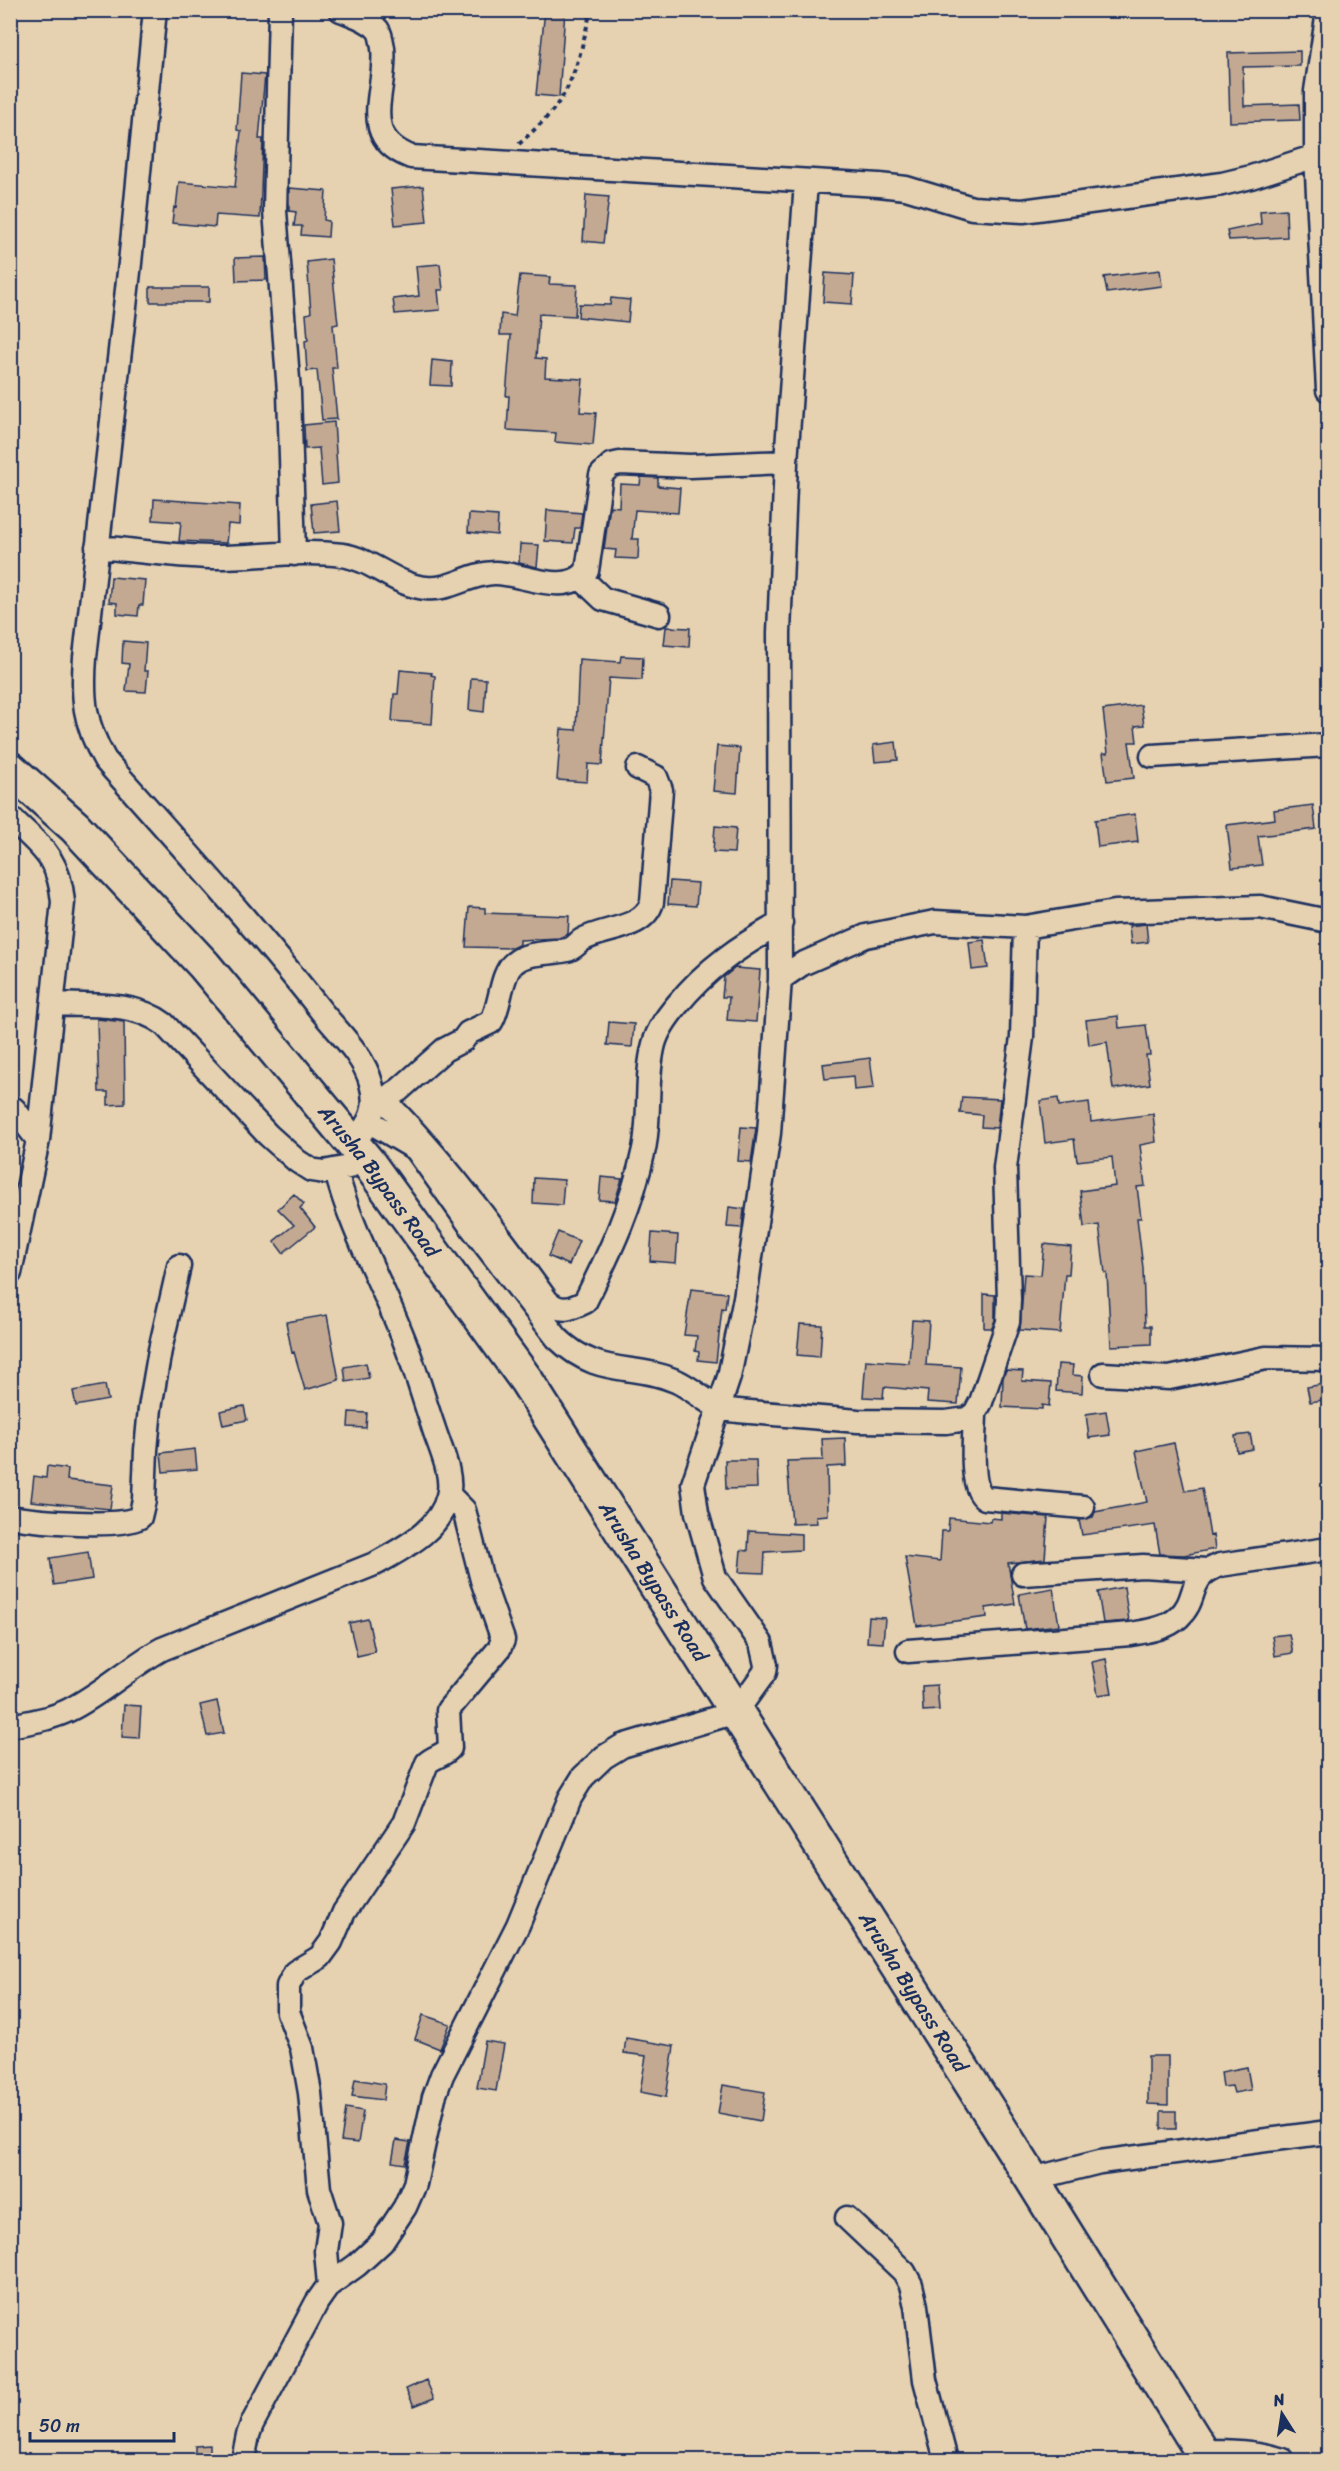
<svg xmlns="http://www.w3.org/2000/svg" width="1339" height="2471" font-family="Sriracha,sans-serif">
  <rect width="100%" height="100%" fill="#e6d2b0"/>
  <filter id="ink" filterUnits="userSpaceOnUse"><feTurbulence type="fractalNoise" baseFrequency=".0167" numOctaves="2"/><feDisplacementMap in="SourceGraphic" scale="12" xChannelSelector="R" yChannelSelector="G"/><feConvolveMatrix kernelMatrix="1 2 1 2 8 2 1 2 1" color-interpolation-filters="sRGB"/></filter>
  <g filter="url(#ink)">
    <!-- building -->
    <path fill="#c3a991" stroke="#1b2f5e" stroke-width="1.5" d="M 545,10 L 565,10 L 559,97 L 536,95 Z
      M 1300,51 L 1300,66 L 1243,67 L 1244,106 L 1299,104 L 1300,120 L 1230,122 L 1228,53 Z
      M 241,73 L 265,75 L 259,139 L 263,139 L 260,218 L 216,215 L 215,227 L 172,223 L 174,207 L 176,208 L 179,182 L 235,187 L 241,131 L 237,130 Z
      M 423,186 L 427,222 L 395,225 L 391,189 Z
      M 289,188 L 326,191 L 324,220 L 329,221 L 328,237 L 301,235 L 302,226 L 294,226 L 296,212 L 289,211 Z
      M 586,195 L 609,197 L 603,243 L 583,241 Z
      M 1286,209 L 1287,237 L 1229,240 L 1227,231 L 1261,224 L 1260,211 Z
      M 265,257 L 266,280 L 236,281 L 235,258 Z
      M 331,259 L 338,324 L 333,325 L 337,368 L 332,368 L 337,419 L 322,420 L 317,370 L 307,371 L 305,341 L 308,340 L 306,314 L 311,313 L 307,262 Z
      M 440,264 L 443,290 L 438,290 L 440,310 L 395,314 L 393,299 L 419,296 L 416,266 Z
      M 1160,270 L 1162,286 L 1107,293 L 1104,277 Z
      M 825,273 L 854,275 L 852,304 L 823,302 Z
      M 520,275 L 550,277 L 549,284 L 577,285 L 575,316 L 539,314 L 536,358 L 546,359 L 545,377 L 583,379 L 580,412 L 596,413 L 593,445 L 555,442 L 556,433 L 507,430 L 509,396 L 506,396 L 511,335 L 500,335 L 501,314 L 515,316 Z
      M 150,287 L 209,287 L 209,302 L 150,302 Z
      M 611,298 L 630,300 L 628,322 L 578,317 L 579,304 L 610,305 Z
      M 432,360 L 452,362 L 451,386 L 430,385 Z
      M 334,422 L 338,483 L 322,485 L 319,448 L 305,449 L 304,425 Z
      M 641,477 L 658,478 L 658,486 L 680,488 L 678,513 L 635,510 L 632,539 L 639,539 L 638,559 L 615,558 L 616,550 L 604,549 L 610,506 L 619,507 L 620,484 L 640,485 Z
      M 154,499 L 240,505 L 239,525 L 228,524 L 226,543 L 179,541 L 181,522 L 153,520 Z
      M 337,501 L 340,531 L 314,533 L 311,504 Z
      M 547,510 L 582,513 L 580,528 L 575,528 L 573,543 L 545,541 Z
      M 469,514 L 498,516 L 497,535 L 468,532 Z
      M 520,544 L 539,545 L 537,567 L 519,563 Z
      M 111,577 L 145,580 L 143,605 L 139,605 L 138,616 L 117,614 L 117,603 L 109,602 Z
      M 666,627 L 690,628 L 689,647 L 664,645 Z
      M 123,641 L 146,643 L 144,671 L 148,671 L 146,692 L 126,691 L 129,664 L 122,663 Z
      M 621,656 L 643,657 L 642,680 L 609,678 L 602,765 L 588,764 L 587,782 L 557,780 L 561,729 L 576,730 L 579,659 L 620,662 Z
      M 400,670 L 432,673 L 431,675 L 435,676 L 432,724 L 392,721 L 394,694 L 398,694 Z
      M 471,678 L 486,679 L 484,712 L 469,710 Z
      M 1141,705 L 1144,725 L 1135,726 L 1137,742 L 1129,742 L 1134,778 L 1107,781 L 1103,753 L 1108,753 L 1103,710 Z
      M 896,742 L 898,760 L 875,762 L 873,745 Z
      M 717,746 L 740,748 L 737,793 L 713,791 Z
      M 1313,805 L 1316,829 L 1258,836 L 1262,865 L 1232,868 L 1227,825 L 1275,819 L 1274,810 Z
      M 1135,814 L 1138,842 L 1098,847 L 1095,820 Z
      M 715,826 L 736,828 L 734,853 L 713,852 Z
      M 670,881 L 698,883 L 696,906 L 668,904 Z
      M 469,907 L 485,908 L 485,913 L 569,916 L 568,934 L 559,938 L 520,940 L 520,944 L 512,948 L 466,947 Z
      M 1146,924 L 1148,942 L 1131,944 L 1129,926 Z
      M 984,940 L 988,968 L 972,970 L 969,942 Z
      M 735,968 L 760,970 L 756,1022 L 727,1020 L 729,997 L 722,997 L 724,977 Z
      M 1118,1016 L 1119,1028 L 1146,1025 L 1150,1055 L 1146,1055 L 1150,1084 L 1113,1089 L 1107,1042 L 1089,1045 L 1086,1020 Z
      M 97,1019 L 124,1022 L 125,1104 L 108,1105 L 108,1092 L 99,1092 Z
      M 609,1022 L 634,1024 L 632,1047 L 607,1045 Z
      M 870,1058 L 874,1088 L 854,1090 L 853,1076 L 825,1079 L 823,1064 Z
      M 962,1097 L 1000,1099 L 997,1128 L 981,1127 L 982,1115 L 960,1113 Z
      M 1058,1098 L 1059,1106 L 1089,1102 L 1091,1122 L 1153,1114 L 1156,1142 L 1140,1145 L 1145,1186 L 1137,1187 L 1141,1218 L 1137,1218 L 1143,1268 L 1145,1326 L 1151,1326 L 1151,1344 L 1111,1346 L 1107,1273 L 1105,1273 L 1099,1225 L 1084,1227 L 1080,1191 L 1115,1186 L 1112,1157 L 1077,1161 L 1074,1139 L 1045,1143 L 1040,1101 Z
      M 741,1127 L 756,1128 L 751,1162 L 738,1161 Z
      M 601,1177 L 622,1179 L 615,1201 L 599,1200 Z
      M 534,1178 L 564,1180 L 562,1205 L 533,1203 Z
      M 294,1194 L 304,1204 L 300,1208 L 315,1227 L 283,1253 L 274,1241 L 294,1225 L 278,1209 Z
      M 729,1207 L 744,1209 L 742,1228 L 727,1227 Z
      M 558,1232 L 579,1241 L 569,1265 L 548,1256 Z
      M 652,1233 L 678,1235 L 676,1263 L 650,1261 Z
      M 1044,1244 L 1071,1247 L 1069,1274 L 1065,1274 L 1060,1333 L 1020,1330 L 1024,1274 L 1041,1275 Z
      M 691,1289 L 727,1293 L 725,1309 L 722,1308 L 716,1362 L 698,1360 L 699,1352 L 695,1351 L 697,1336 L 684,1335 Z
      M 984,1294 L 995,1295 L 995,1320 L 992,1328 L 984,1328 Z
      M 327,1315 L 339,1380 L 305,1390 L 294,1352 L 292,1353 L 286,1322 Z
      M 912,1320 L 929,1321 L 926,1365 L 961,1367 L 958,1404 L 927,1402 L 928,1391 L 884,1387 L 883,1398 L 863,1397 L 866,1360 L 909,1363 Z
      M 800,1324 L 822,1325 L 820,1357 L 797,1355 Z
      M 366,1363 L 369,1378 L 346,1382 L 344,1367 Z
      M 1058,1364 L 1073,1365 L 1072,1375 L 1083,1376 L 1082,1393 L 1056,1391 Z
      M 1006,1370 L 1023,1371 L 1022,1381 L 1051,1383 L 1049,1406 L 1042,1405 L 1042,1409 L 1002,1407 L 1003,1378 Z
      M 1329,1383 L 1329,1399 L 1310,1402 L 1307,1387 Z
      M 105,1385 L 108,1400 L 76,1406 L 73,1391 Z
      M 244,1406 L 247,1420 L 223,1425 L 220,1411 Z
      M 1106,1411 L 1110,1435 L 1089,1438 L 1086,1414 Z
      M 349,1412 L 367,1413 L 366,1428 L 348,1427 Z
      M 1250,1434 L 1253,1449 L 1237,1452 L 1235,1436 Z
      M 845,1438 L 846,1466 L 827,1467 L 828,1515 L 816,1516 L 817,1523 L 792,1524 L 787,1461 L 823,1460 L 822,1439 Z
      M 1174,1443 L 1185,1491 L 1202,1488 L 1210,1536 L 1213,1535 L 1215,1549 L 1184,1555 L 1160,1554 L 1155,1525 L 1082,1535 L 1079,1520 L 1093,1517 L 1095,1512 L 1147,1502 L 1136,1451 Z
      M 195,1449 L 197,1469 L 163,1472 L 161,1453 Z
      M 725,1460 L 756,1460 L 757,1488 L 726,1489 Z
      M 47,1466 L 68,1469 L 67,1480 L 113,1485 L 110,1509 L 31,1501 L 34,1476 L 46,1478 Z
      M 1001,1513 L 1048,1517 L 1045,1559 L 1008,1563 L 1015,1604 L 986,1608 L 987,1617 L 917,1626 L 905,1557 L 940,1561 L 942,1531 L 948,1531 L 949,1518 L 990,1522 L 991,1518 L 1001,1519 Z
      M 749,1531 L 801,1534 L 801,1550 L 765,1552 L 764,1573 L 739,1572 L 741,1550 L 748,1551 Z
      M 88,1552 L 92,1579 L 54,1585 L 50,1558 Z
      M 1124,1587 L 1129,1621 L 1103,1623 L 1098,1592 Z
      M 1053,1588 L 1059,1625 L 1025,1629 L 1019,1594 Z
      M 869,1617 L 885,1618 L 883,1643 L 867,1642 Z
      M 368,1619 L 375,1652 L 357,1656 L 349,1623 Z
      M 1289,1634 L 1293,1653 L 1275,1656 L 1272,1636 Z
      M 1106,1659 L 1112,1693 L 1098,1695 L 1092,1662 Z
      M 937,1685 L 939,1710 L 923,1711 L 922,1686 Z
      M 217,1701 L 224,1733 L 207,1736 L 200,1705 Z
      M 124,1705 L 141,1706 L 139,1738 L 122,1737 Z
      M 423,2015 L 450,2024 L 440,2049 L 415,2039 Z
      M 626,2038 L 674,2046 L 666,2097 L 640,2092 L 646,2056 L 624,2053 Z
      M 485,2041 L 504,2044 L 496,2091 L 477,2088 Z
      M 1148,2056 L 1168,2056 L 1168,2105 L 1148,2104 Z
      M 1247,2067 L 1251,2090 L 1234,2093 L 1232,2086 L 1223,2087 L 1221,2072 Z
      M 355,2079 L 385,2084 L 383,2100 L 352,2096 Z
      M 723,2085 L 765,2092 L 761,2121 L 718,2113 Z
      M 346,2108 L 363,2111 L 358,2143 L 341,2141 Z
      M 1161,2111 L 1176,2111 L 1176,2129 L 1161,2129 Z
      M 396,2140 L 410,2142 L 405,2164 L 392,2162 Z
      M 426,2380 L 434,2398 L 414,2406 L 406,2389 Z
      M 210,2445 L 210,2460 L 195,2460 L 195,2446 Z"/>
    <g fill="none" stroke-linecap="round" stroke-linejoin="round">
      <!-- street casing -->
      <g stroke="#1b2f5e" stroke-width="27">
        <path id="street" d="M 155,10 L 130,263 L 85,657 C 82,698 84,724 105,760 C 178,843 254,925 322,1012 C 339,1033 364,1056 371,1083 C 379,1111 369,1123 353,1144
          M 280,10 L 275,211 L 289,392 L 294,554
          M 341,10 C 353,15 369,19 378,30 C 381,34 382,42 383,48 C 388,90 356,136 411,157 L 879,185 L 906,188 L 972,208 L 1023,211 L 1222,184 L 1251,177 L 1328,152
          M 1328,11 L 1316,91 L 1316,155 L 1328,390
          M 97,547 C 134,550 172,556 210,557 C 254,558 298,549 342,555 C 372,559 396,586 426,588 C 450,591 472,572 496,573 C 525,574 565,597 587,571 L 601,475 L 611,465 L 620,463 L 690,466 L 786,462
          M 581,578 L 603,599 L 659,615
          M 1152,756 L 1328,745
          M 10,817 C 41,847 59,857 63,902 L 38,1140 L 10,1273
          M 780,979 L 802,964 L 866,936 L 935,922 L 1025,927 L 1115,912 L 1260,907 L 1328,921
          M 53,1004 C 90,1006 134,1001 164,1024 L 268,1135 L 297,1161 L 311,1170 L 324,1172 L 349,1167
          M 383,1099 C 445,1161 496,1231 548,1302 C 561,1313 571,1309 585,1302 C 611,1250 632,1206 644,1149 C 651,1114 645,1078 654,1044 C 658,1029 667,1017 677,1005 C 706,969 741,945 781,923
          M 374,1105 L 399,1090 L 444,1050 L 463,1040 L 468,1033 L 491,1022 C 501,1007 500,974 514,963 C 528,951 551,954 567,950 C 574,949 577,943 582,940 C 605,927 644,930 652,902 L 661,790 L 656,777 L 638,768
          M 10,1111 L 14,1109 L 38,1140
          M 370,1122 L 416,1149 L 469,1224 L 557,1338 C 598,1378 631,1362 676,1381 C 692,1388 704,1401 720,1408 C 725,1410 732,1410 738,1411 L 858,1421 L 946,1422 L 967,1419 L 975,1413 L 981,1402 L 1008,1322 L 1009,1299 L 1005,1168 L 1022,1037 L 1025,927
          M 1103,1374 L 1169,1378 L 1266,1358 L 1328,1359
          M 975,1413 C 975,1434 968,1487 985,1498 L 1083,1507
          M 10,1517 C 36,1521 120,1529 140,1517 L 144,1500 L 146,1450 L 150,1408 L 160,1350 L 179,1266
          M 1023,1574 L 1143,1566 L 1207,1570
          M 908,1651 L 1131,1634 C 1147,1631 1166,1629 1179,1617 C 1200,1597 1185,1578 1220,1565 L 1328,1549
          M 10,1726 C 30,1722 51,1719 69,1710 C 102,1694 129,1667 162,1649 L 377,1563 C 405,1547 440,1530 448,1496 C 454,1475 439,1446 433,1426 C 423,1397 415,1368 404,1340 C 382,1283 351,1230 336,1171
          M 1032,2179 L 1100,2162 L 1328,2132
          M 847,2218 L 904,2272 L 911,2285 L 916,2306 L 925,2380 L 946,2460
          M 329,2285 L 326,2251 L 330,2223 L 319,2189 L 310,2093 L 302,2048 L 288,2012 L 288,1986 L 295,1972 L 320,1957 L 331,1942 L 344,1912 L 404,1823 L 427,1763 C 435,1756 443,1756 450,1748 L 448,1710 L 499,1649 L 503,1640 L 482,1580 L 464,1510 L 449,1495
          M 1201,2451 C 1229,2451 1256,2451 1283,2460
          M 243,2460 L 248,2435 L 252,2424 L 317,2302 L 329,2285 L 357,2265 L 382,2242 L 405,2207 L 415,2184 L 434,2097 L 442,2075 L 518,1925 L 570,1798 L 583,1777 L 604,1757 L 622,1746 L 736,1712 L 765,1672 L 766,1665 L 761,1643 L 715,1577 L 697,1513 L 693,1484 L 729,1377 L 745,1298 L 769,1133 L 780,979 L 779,633 L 786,462 L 806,182"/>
      </g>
      <!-- primary casing -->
      <g stroke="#1b2f5e" stroke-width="38">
        <g id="primary">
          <path id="s1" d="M 10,769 L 75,827 L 204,965 L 367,1161 L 526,1380 L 1032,2179 L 1207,2460"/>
        </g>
      </g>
      <!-- path -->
      <path stroke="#1b2f5e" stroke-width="4" stroke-dasharray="4.5 4.5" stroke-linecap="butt" d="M 519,144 C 533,131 548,118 558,103 C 577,77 583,41 591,10"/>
      <!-- street -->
      <use href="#street" stroke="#e6d2b0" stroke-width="22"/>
      <!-- primary -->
      <use href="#primary" stroke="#e6d2b0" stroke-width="33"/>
    </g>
  </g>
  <g text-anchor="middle" stroke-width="5" stroke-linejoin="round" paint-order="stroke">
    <!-- street labels -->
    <g font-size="21" fill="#1b2f5e" stroke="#e6d2b0">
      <text dy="7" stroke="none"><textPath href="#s1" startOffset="554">Arusha Bypass Road</textPath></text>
      <text dy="7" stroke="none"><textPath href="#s1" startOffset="1040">Arusha Bypass Road</textPath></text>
      <text dy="7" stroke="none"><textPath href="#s1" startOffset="1526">Arusha Bypass Road</textPath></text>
    </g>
  </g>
  <!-- margin -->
  <rect width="1339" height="2471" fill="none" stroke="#e6d2b0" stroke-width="36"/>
  <rect x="18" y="18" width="1303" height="2435" fill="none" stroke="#1b2f5e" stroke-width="2" filter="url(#ink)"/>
  <!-- north arrow -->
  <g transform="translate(1282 2414) rotate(348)" stroke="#e6d2b0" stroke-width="4.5" paint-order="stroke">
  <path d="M0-4.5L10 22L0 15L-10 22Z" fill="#1b2f5e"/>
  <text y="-9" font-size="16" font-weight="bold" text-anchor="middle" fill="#1b2f5e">N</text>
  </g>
  <!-- scale -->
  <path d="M30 2432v9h144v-9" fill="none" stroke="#1b2f5e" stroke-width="3"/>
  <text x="39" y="2432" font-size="18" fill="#1b2f5e" stroke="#e6d2b0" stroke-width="4.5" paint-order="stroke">50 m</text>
</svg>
